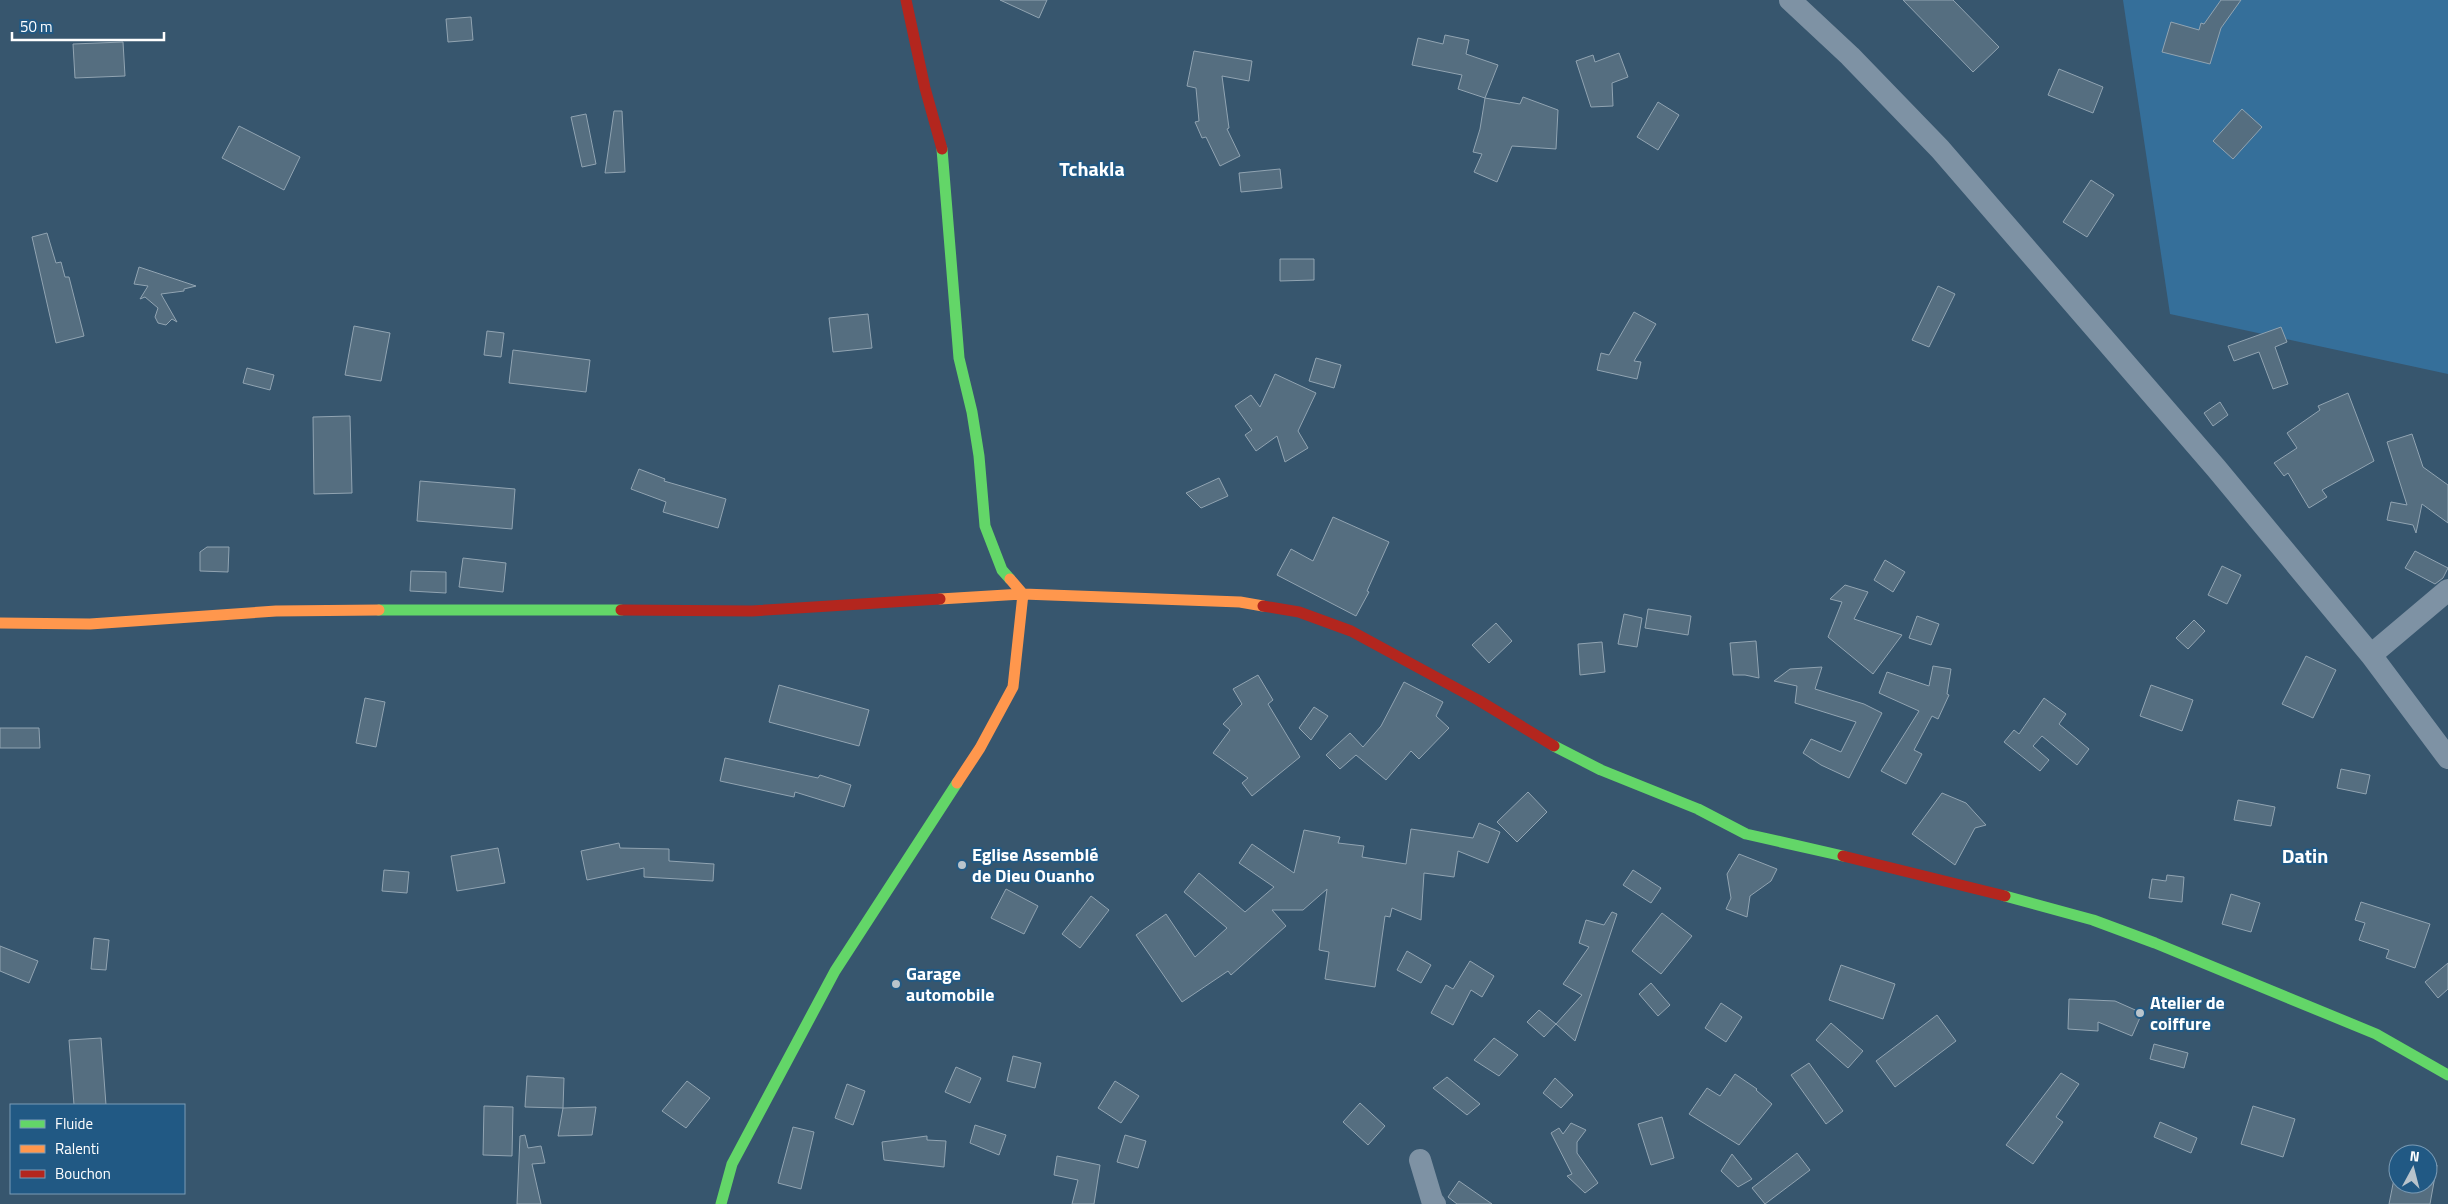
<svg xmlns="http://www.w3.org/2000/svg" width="2448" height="1204" font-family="'Titillium Web',sans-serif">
  <rect width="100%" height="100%" fill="#37566e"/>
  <!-- green -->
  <path fill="#356f9a" d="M 2123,0 L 2448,0 L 2448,374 L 2170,314 Z"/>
  <!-- building -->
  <path fill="#556e80" stroke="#91a4b2" d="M 1000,0 L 1047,0 L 1039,18 Z
    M 1903,0 L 1953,0 L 1999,47 L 1973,72 Z
    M 2221,0 L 2241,0 L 2221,28 L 2210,64 L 2162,52 L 2171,22 L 2199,30 L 2201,23 L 2204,24 Z
    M 471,17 L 473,40 L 448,42 L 446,19 Z
    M 1445,35 L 1469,40 L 1466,54 L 1498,65 L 1485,98 L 1458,89 L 1462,75 L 1412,65 L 1418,38 L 1443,44 Z
    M 123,42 L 125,76 L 75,78 L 73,44 Z
    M 1194,51 L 1252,61 L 1249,81 L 1222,76 L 1229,128 L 1227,129 L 1240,156 L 1220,166 L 1206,137 L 1202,138 L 1195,122 L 1199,121 L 1196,88 L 1187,86 Z
    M 1619,53 L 1628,77 L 1612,83 L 1613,106 L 1591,107 L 1576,61 L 1593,55 L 1595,62 Z
    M 2059,69 L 2103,87 L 2093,113 L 2048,95 Z
    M 1523,97 L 1558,110 L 1556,149 L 1512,146 L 1497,182 L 1474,172 L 1482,154 L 1473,152 L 1480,129 L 1485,98 L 1520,104 Z
    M 1658,102 L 1679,115 L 1658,150 L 1637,137 Z
    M 2242,109 L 2262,127 L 2233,159 L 2213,141 Z
    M 614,111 L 622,111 L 625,172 L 605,173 Z
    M 586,114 L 596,164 L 582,167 L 571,117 Z
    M 239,126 L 300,157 L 284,190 L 222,158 Z
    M 1280,169 L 1282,188 L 1241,192 L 1239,173 Z
    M 2091,180 L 2114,195 L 2087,237 L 2063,222 Z
    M 47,233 L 56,263 L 61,262 L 65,277 L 69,277 L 84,336 L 56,343 L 32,237 Z
    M 1280,259 L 1314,259 L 1314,280 L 1280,281 Z
    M 139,267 L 196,286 L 184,289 L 184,291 L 161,294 L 177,322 L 172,319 L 166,325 L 158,323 L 155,317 L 158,308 L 145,297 L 140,299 L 148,286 L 134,284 Z
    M 1938,286 L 1955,294 L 1929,347 L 1912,340 Z
    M 1634,312 L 1656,324 L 1634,361 L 1641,362 L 1637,379 L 1597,370 L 1601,353 L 1609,355 Z
    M 868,314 L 872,348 L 833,352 L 829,318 Z
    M 354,326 L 390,333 L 381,381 L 345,375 Z
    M 2281,327 L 2287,342 L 2275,347 L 2288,384 L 2273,389 L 2259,352 L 2234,361 L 2228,346 Z
    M 487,331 L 504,333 L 501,357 L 484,355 Z
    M 513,350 L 590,360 L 586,392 L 509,383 Z
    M 1316,358 L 1341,365 L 1334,388 L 1309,381 Z
    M 247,368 L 274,375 L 270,390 L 243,383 Z
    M 1275,374 L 1316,393 L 1298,431 L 1308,448 L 1285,462 L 1277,436 L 1256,451 L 1245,435 L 1252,430 L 1235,406 L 1251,395 L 1260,407 Z
    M 2348,393 L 2374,461 L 2322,490 L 2327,497 L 2309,508 L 2288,473 L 2284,476 L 2274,463 L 2297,448 L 2287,433 L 2320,410 L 2318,406 Z
    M 2220,402 L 2228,415 L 2213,426 L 2204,413 Z
    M 350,416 L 352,493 L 314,494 L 313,417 Z
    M 2412,434 L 2423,467 L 2448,485 L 2448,523 L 2422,504 L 2416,533 L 2413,525 L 2387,520 L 2391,502 L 2407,505 L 2387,442 Z
    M 639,469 L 665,479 L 664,481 L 726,499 L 718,528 L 663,512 L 666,502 L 631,489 Z
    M 1219,478 L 1228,496 L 1201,508 L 1186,493 Z
    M 420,481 L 515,489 L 512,529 L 417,521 Z
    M 1333,517 L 1389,542 L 1367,591 L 1369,592 L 1356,616 L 1277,575 L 1291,549 L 1313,561 Z
    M 207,547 L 229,547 L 228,572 L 200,571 L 200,552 Z
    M 2415,551 L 2448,568 L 2443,578 L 2435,584 L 2405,568 Z
    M 463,558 L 506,563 L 503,592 L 459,587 Z
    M 1885,560 L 1905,572 L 1893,592 L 1874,580 Z
    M 2222,566 L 2241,575 L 2227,604 L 2208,595 Z
    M 411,571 L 446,572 L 446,593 L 410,591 Z
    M 1845,585 L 1868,592 L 1854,619 L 1902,635 L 1873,674 L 1828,637 L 1842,602 L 1830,599 Z
    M 1648,609 L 1691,616 L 1688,635 L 1645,628 Z
    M 1624,614 L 1642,618 L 1637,647 L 1618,644 Z
    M 1917,616 L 1939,624 L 1931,645 L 1909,638 Z
    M 2194,620 L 2205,631 L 2188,649 L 2176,638 Z
    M 1496,623 L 1512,641 L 1489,663 L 1472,645 Z
    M 1756,641 L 1759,678 L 1745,675 L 1733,675 L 1730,643 Z
    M 1602,642 L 1605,672 L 1580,675 L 1578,644 Z
    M 2306,656 L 2336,670 L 2313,718 L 2282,704 Z
    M 1933,666 L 1951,669 L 1947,694 L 1949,695 L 1938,719 L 1932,716 L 1914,750 L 1922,754 L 1906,784 L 1881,771 L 1919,711 L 1879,693 L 1887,672 L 1929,686 Z
    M 1822,667 L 1815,689 L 1864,704 L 1882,713 L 1849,778 L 1821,765 L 1803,753 L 1811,739 L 1841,752 L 1856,722 L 1795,703 L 1797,686 L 1774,681 L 1790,669 Z
    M 1258,675 L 1273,700 L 1268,704 L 1300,757 L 1252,796 L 1242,783 L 1248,778 L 1213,753 L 1230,730 L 1223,724 L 1242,704 L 1233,689 Z
    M 1404,682 L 1443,702 L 1436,716 L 1449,728 L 1419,759 L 1411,751 L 1386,780 L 1356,755 L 1340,769 L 1326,755 L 1350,733 L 1363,747 L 1381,726 Z
    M 779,685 L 869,710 L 859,746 L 769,722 Z
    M 2151,685 L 2193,700 L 2182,731 L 2140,716 Z
    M 365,698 L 385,702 L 376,747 L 356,743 Z
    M 2044,698 L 2066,714 L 2059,724 L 2089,749 L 2077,765 L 2042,736 L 2033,746 L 2049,760 L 2040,771 L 2004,742 L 2014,730 L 2019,734 Z
    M 1314,707 L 1328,716 L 1311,740 L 1299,728 Z
    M 0,728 L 39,728 L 40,748 L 0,748 Z
    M 725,758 L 818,778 L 820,775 L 851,785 L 844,807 L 795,792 L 794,797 L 720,781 Z
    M 2341,769 L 2370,775 L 2366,794 L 2337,788 Z
    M 1528,792 L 1547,812 L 1517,842 L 1497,822 Z
    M 1942,793 L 1966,803 L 1986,825 L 1975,828 L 1955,865 L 1912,834 Z
    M 2238,800 L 2275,807 L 2271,826 L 2234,820 Z
    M 1479,823 L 1500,832 L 1488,863 L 1458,851 L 1454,877 L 1424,873 L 1421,920 L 1392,908 L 1390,917 L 1385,916 L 1375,987 L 1325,979 L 1329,952 L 1319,950 L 1327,889 L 1303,910 L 1272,910 L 1286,926 L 1231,975 L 1228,971 L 1182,1002 L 1136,935 L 1166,914 L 1195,957 L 1227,928 L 1184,892 L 1199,873 L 1245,912 L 1274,887 L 1239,863 L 1252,844 L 1294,873 L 1304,830 L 1340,837 L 1338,843 L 1364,846 L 1362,857 L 1406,864 L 1411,829 L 1473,838 Z
    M 619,843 L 620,848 L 669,849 L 669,861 L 714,864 L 713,881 L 644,877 L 644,868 L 587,880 L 581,851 Z
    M 498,848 L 505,883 L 457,891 L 451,856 Z
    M 1739,854 L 1777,869 L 1771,881 L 1750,896 L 1747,917 L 1726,909 L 1731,898 L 1727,874 Z
    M 384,870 L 409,872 L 407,893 L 382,891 Z
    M 1633,870 L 1661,888 L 1651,903 L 1623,885 Z
    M 2167,875 L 2184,877 L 2182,902 L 2149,898 L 2152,879 L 2166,881 Z
    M 1006,889 L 1038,906 L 1024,934 L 991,918 Z
    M 2231,894 L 2260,903 L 2251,932 L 2222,924 Z
    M 1091,896 L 1109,910 L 1080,948 L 1062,934 Z
    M 2361,902 L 2430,924 L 2415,968 L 2386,958 L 2389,950 L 2359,940 L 2365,923 L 2355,920 Z
    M 1612,912 L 1617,914 L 1575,1041 L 1556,1024 L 1582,995 L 1563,984 L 1589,947 L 1579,943 L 1586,920 L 1604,925 Z
    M 1662,913 L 1692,936 L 1661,974 L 1632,951 Z
    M 94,938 L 109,940 L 106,970 L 91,969 Z
    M 0,946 L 38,961 L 29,983 L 0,971 Z
    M 1407,951 L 1431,965 L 1421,983 L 1397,970 Z
    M 1470,961 L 1494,976 L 1482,997 L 1471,990 L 1453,1025 L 1431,1013 L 1446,985 L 1453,989 Z
    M 2448,963 L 2448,989 L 2438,998 L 2425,982 Z
    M 1841,965 L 1895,984 L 1883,1019 L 1829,1000 Z
    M 1651,983 L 1670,1005 L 1658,1016 L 1639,994 Z
    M 2069,999 L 2115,1001 L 2142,1013 L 2132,1036 L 2098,1022 L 2098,1031 L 2068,1029 Z
    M 1721,1003 L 1742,1017 L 1726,1042 L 1705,1028 Z
    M 1539,1010 L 1556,1024 L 1544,1037 L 1527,1022 Z
    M 1937,1015 L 1956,1041 L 1895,1087 L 1876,1061 Z
    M 1831,1023 L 1863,1051 L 1848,1068 L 1816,1040 Z
    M 101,1038 L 106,1105 L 74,1105 L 69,1040 Z
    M 1494,1038 L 1518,1055 L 1499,1076 L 1474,1060 Z
    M 2154,1044 L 2188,1053 L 2184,1068 L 2150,1059 Z
    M 1013,1056 L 1041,1063 L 1035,1088 L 1007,1081 Z
    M 1809,1063 L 1843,1111 L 1826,1124 L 1791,1075 Z
    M 956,1067 L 981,1078 L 970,1103 L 945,1092 Z
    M 2061,1073 L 2079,1084 L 2056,1117 L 2063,1122 L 2033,1164 L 2006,1145 Z
    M 1735,1074 L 1757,1089 L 1756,1090 L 1772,1104 L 1739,1145 L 1689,1114 L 1707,1088 L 1720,1096 Z
    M 527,1076 L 564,1078 L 563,1108 L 525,1107 Z
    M 1447,1077 L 1480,1104 L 1467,1115 L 1433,1088 Z
    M 1555,1078 L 1573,1095 L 1561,1108 L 1543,1093 Z
    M 687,1081 L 710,1098 L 686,1128 L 662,1111 Z
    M 1115,1081 L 1139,1096 L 1121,1123 L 1098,1108 Z
    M 847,1084 L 865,1091 L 853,1125 L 835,1118 Z
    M 1360,1103 L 1385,1126 L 1368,1145 L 1343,1122 Z
    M 484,1106 L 513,1107 L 512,1156 L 483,1155 Z
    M 2253,1106 L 2295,1119 L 2283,1157 L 2241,1144 Z
    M 596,1107 L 592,1135 L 558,1136 L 563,1108 Z
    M 1662,1117 L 1674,1158 L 1651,1165 L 1638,1124 Z
    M 2160,1122 L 2197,1138 L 2191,1153 L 2154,1137 Z
    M 1571,1123 L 1586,1130 L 1577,1142 L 1577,1153 L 1598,1183 L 1585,1193 L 1567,1176 L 1572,1174 L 1551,1133 L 1559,1128 L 1563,1134 Z
    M 975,1125 L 1006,1135 L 999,1155 L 970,1143 Z
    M 793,1127 L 814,1132 L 801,1189 L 778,1183 Z
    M 525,1135 L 528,1148 L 541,1146 L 545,1163 L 532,1164 L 541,1204 L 517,1204 L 520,1136 Z
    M 1125,1135 L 1146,1141 L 1138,1168 L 1117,1162 Z
    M 927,1136 L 927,1140 L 946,1141 L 944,1167 L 884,1160 L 882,1142 Z
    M 1797,1153 L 1810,1170 L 1765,1204 L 1752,1188 Z
    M 1732,1154 L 1752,1179 L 1738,1187 L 1721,1171 Z
    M 1057,1156 L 1100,1165 L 1094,1204 L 1072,1204 L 1078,1180 L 1054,1175 Z
    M 2398,1159 L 2398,1184 L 2428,1184 L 2428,1163 L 2437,1165 L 2430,1204 L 2389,1204 Z
    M 1459,1181 L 1492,1204 L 1457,1204 L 1448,1197 Z"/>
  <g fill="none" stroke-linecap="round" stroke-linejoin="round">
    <!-- street -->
    <path stroke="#7e92a4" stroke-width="22" d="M 1790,0 L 1850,56 L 1940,149 L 2216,468 L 2371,655 L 2448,758
      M 2371,655 L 2448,590
      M 1420,1160 L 1432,1200 L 1435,1204"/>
    <!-- fast -->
    <path stroke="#63d668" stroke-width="11" d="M 942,149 L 959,358 L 972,412 L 979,456 L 985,526 L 1002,570 L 1010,579
      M 379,610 L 621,610
      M 1554,746 L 1601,770 L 1698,809 L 1746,834 L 1843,856
      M 2005,896 L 2093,920 L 2155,943 L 2376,1034 L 2448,1075
      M 721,1204 L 732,1164 L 835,971 L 957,783"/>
    <!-- slow -->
    <path stroke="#ff974d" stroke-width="11" d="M 940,599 L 1023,594 L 1240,602 L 1263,606
      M 0,623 L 90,624 L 276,611 L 379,610
      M 957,783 L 980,748 L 1013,687 L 1023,594 L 1010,579"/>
    <!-- jam -->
    <path stroke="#b3261e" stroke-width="11" d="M 906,0 L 925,88 L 942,149
      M 1263,606 L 1299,612 L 1351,631 L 1478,700 L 1554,746
      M 621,610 L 752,611 L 940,599
      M 1843,856 L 2005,896"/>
  </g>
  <!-- markers -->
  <g fill="#b9c4cc" stroke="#215984" stroke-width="2">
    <circle cx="962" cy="865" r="5"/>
    <circle cx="896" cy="984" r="5"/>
    <circle cx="2140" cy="1013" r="5"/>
  </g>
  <g text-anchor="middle" stroke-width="4" stroke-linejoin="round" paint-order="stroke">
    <!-- poi labels -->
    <g font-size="18" font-weight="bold" fill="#fff" stroke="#215984" text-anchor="start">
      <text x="972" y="861">Eglise Assemblé<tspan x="972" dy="21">de Dieu Ouanho</tspan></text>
      <text x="906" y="980">Garage<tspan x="906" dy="21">automobile</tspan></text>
      <text x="2150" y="1009">Atelier de<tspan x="2150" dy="21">coiffure</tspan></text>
    </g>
    <!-- quarter labels -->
    <g font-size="20" font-weight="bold" fill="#fff" stroke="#215984">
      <text x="1092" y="176">Tchakla</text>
      <text x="2305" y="863">Datin</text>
    </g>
  </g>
  <!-- legend -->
  <rect x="10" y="1104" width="175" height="90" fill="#215984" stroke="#7a9bb5"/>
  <rect x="20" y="1120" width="25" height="8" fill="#63d668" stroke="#7a9bb5"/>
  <text x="55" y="1129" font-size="15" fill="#ffffff">Fluide</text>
  <rect x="20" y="1145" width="25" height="8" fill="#ff974d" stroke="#7a9bb5"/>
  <text x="55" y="1154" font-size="15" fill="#ffffff">Ralenti</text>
  <rect x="20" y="1170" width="25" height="8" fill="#b3261e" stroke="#7a9bb5"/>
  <text x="55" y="1179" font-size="15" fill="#ffffff">Bouchon</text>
  <!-- north arrow -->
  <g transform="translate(2413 1169) rotate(7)"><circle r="24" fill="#215984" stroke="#7a9bb5"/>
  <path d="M0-4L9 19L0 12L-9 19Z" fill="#b9c4cc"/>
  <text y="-8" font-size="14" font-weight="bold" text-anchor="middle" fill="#ffffff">N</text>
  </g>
  <!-- scale -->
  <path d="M12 32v8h152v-8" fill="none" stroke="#ffffff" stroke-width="2.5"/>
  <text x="20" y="32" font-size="15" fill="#ffffff" stroke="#215984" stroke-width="4" paint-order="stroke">50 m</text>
</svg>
